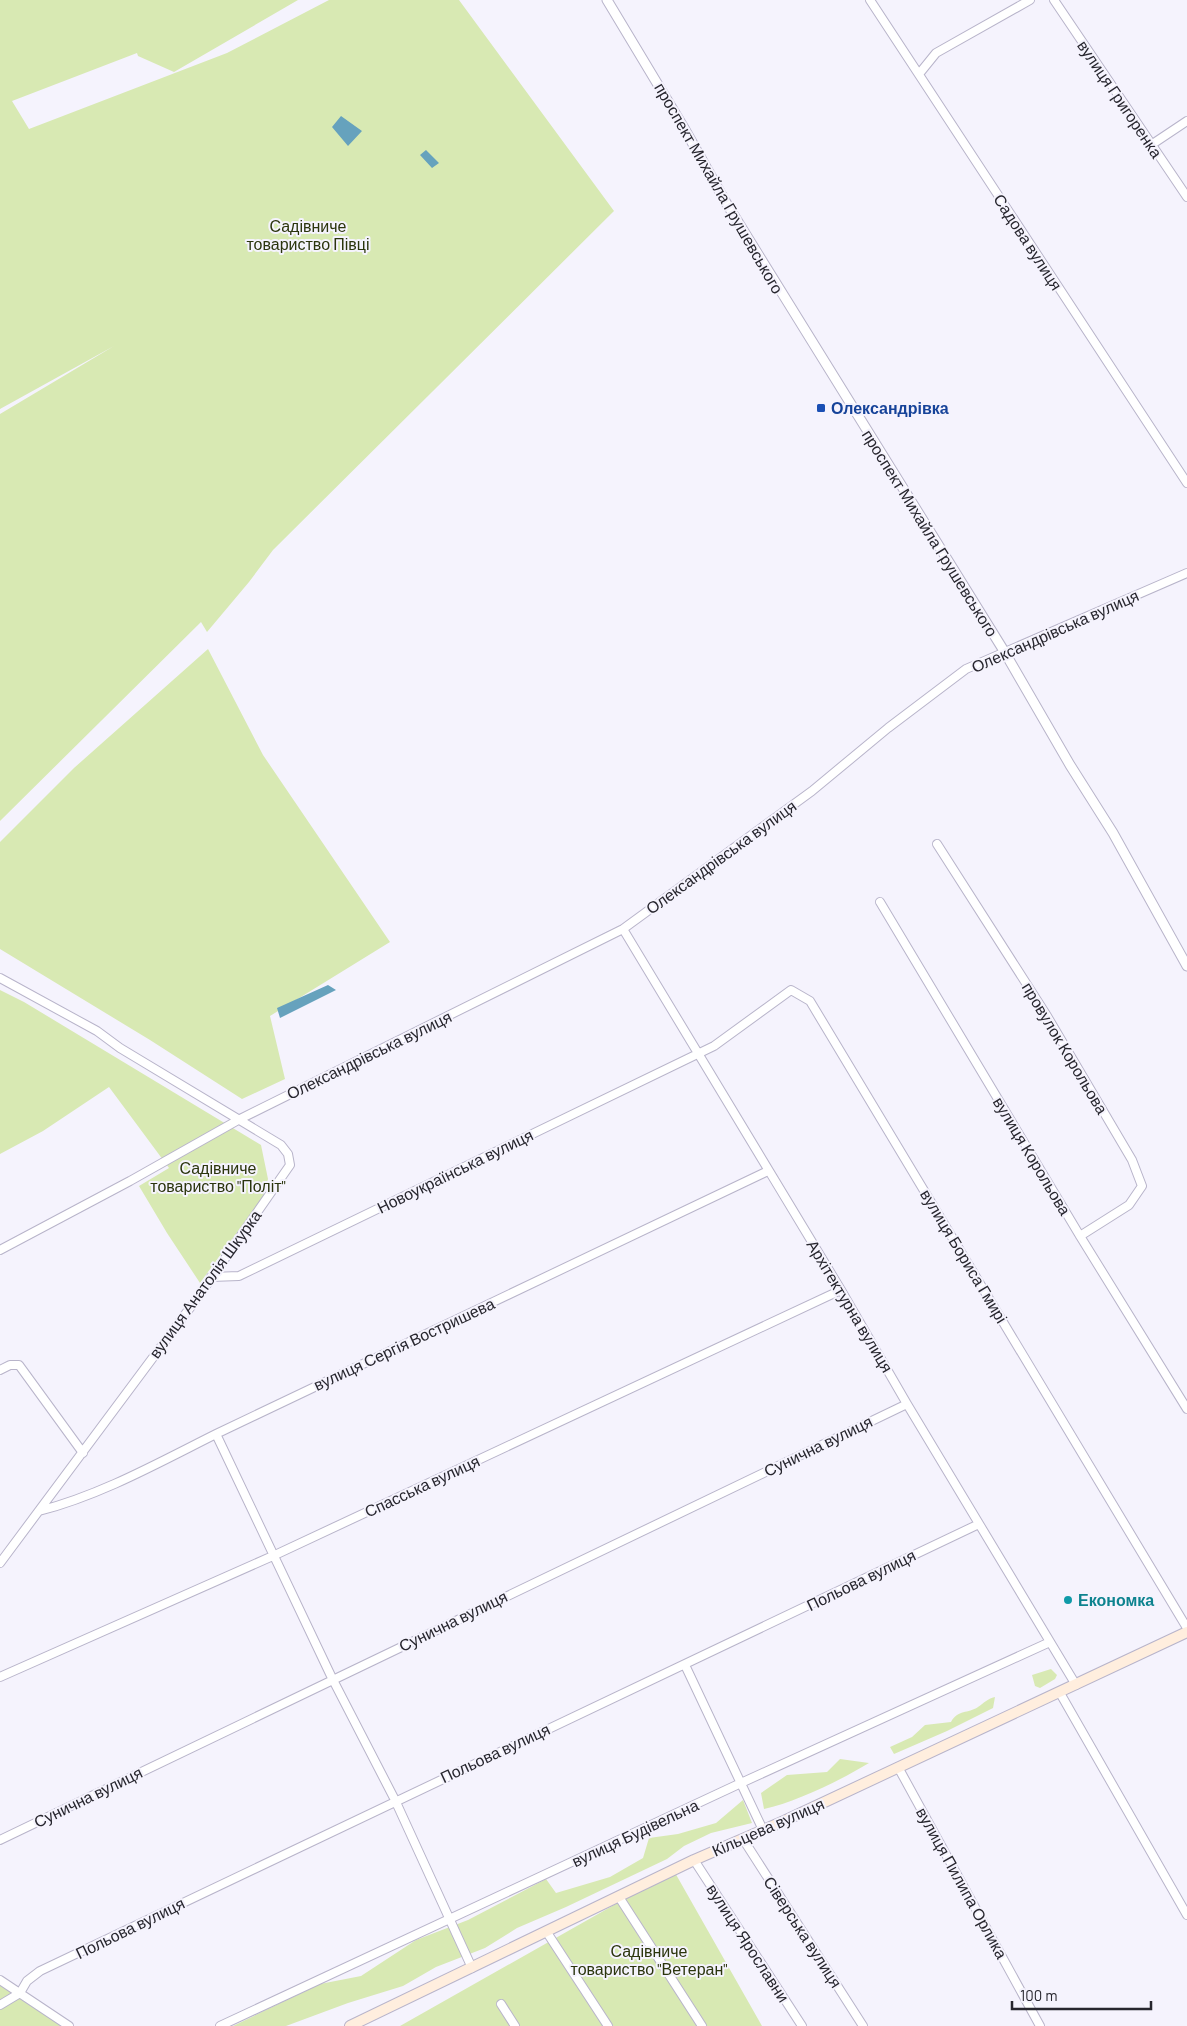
<svg xmlns="http://www.w3.org/2000/svg" width="1187" height="2026" font-family="Barlow,sans-serif">
  <rect width="100%" height="100%" fill="#f5f3fd"/>
  <!-- green -->
  <path fill="#d8e9b3" d="M 0,0 L 298,0 L 174,72 L 138,56 L 137,53 L 12,101 L 29,129 L 227,53 L 329,0 L 459,0 L 614,211 L 273,550 L 249,582 L 207,632 L 201,622 L 0,821 L 0,414 L 114,346 L 0,409 Z
    M 208,649 L 263,755 L 390,942 L 270,1016 L 285,1079 L 242,1099 L 150,1040 L 0,949 L 0,842 L 74,768 Z
    M 0,990 L 24,1002 L 261,1145 L 268,1179 L 263,1197 L 200,1283 L 167,1233 L 139,1186 L 169,1168 L 109,1087 L 43,1131 L 0,1154 Z
    M 1051,1669 L 1057,1675 L 1055,1679 L 1040,1688 L 1035,1686 L 1032,1675 Z
    M 995,1697 L 993,1708 L 947,1731 L 894,1754 L 890,1747 L 912,1737 L 925,1725 L 951,1722 C 958,1709 968,1714 978,1707 C 984,1703 987,1699 995,1697 Z
    M 840,1759 L 869,1763 C 841,1780 796,1802 764,1809 L 761,1793 L 787,1775 L 827,1772 Z
    M 743,1800 L 752,1823 L 711,1833 L 684,1846 L 667,1859 L 566,1907 L 517,1928 L 485,1948 L 436,1967 L 403,1986 L 348,2003 L 286,2026 L 233,2026 L 320,1984 L 361,1976 L 416,1940 L 468,1920 L 546,1879 L 556,1893 L 610,1877 L 643,1858 L 649,1838 L 678,1834 L 716,1823 Z
    M 674,1871 L 762,2026 L 400,2026 Z
    M 0,1980 L 69,2026 L 0,2026 Z"/>
  <!-- water -->
  <path fill="#66a2bd" d="M 341,116 L 362,131 L 348,146 L 332,127 Z
    M 426,150 L 439,163 L 432,168 L 420,155 Z
    M 328,985 L 336,990 L 280,1018 L 277,1008 Z"/>
  <g fill="none" stroke-linecap="round" stroke-linejoin="round">
    <!-- minor casing -->
    <g stroke="#b8b4ca" stroke-width="10">
      <path id="minor" d="M 870,0 L 1187,483
        M 1054,0 L 1187,197
        M 919,74 L 936,53 L 1030,0
        M 1151,145 L 1187,121
        M 937,844 L 1047,1016 L 1132,1160 L 1142,1186 L 1129,1205 L 1080,1236
        M 880,902 L 1080,1236 L 1187,1409
        M 623,929 L 841,1290 L 907,1404 L 1076,1685
        M 0,978 L 97,1031 L 120,1048 L 281,1145 L 288,1154 L 290,1165 L 201,1293 L 0,1563
        M 0,1250 L 130,1181 L 240,1119 L 623,929 L 812,791 L 888,728 L 966,669 L 1187,573
        M 211,1277 L 239,1276 L 714,1046 L 791,990 L 810,1001 L 1187,1628
        M 0,1370 L 10,1365 L 19,1365 L 83,1453
        M 216,1434 L 332,1678 L 395,1800 L 472,1968
        M 39,1511 C 101,1495 158,1463 216,1434 L 768,1171
        M 685,1665 L 763,1830
        M 0,1677 L 275,1555 L 841,1290
        M 1060,1693 L 1187,1915
        M 898,1767 L 1040,2026
        M 743,1839 L 863,2026
        M 0,1840 L 907,1404
        M 694,1860 L 802,2026
        M 619,1897 L 702,2026
        M 546,1931 L 608,2026
        M 0,1980 L 69,2026
        M 501,2004 L 515,2026
        M 0,2005 L 20,1993 L 27,1981 L 40,1971 L 979,1524
        M 220,2026 L 741,1783 L 1050,1642"/>
    </g>
    <!-- tertiary casing -->
    <g stroke="#b8b4ca" stroke-width="11">
      <path id="tertiary" d="M 607,0 L 684,128 L 725,201 L 1004,651 L 1070,765 L 1113,833 L 1187,966"/>
    </g>
    <!-- secondary casing -->
    <g stroke="#b8b4ca" stroke-width="12">
      <path id="secondary" d="M 350,2026 L 694,1860 L 784,1821 L 1187,1632"/>
    </g>
    <!-- minor -->
    <use href="#minor" stroke="#fff" stroke-width="8"/>
    <!-- tertiary -->
    <use href="#tertiary" stroke="#fff" stroke-width="9"/>
    <!-- secondary -->
    <use href="#secondary" stroke="#ffeede" stroke-width="10"/>
  </g>
  <!-- markers -->
  <rect fill="#1a4fb4" stroke="#f5f3fd" stroke-width="2" x="816" y="403" width="10" height="10" rx="2.5"/>
  <circle fill="#0f9aa8" stroke="#f5f3fd" stroke-width="2" cx="1068" cy="1600" r="5"/>
  <g text-anchor="middle" stroke-width="4" stroke-linejoin="round" paint-order="stroke">
    <!-- street labels -->
    <g font-size="16" fill="#27262e" stroke="#f5f3fd">
      <text transform="translate(1120 99) rotate(56)" y="6">вулиця Григоренка</text>
      <text transform="translate(719 188) rotate(60)" y="6">проспект Михайла Грушевського</text>
      <text transform="translate(1028 242) rotate(57)" y="6">Садова вулиця</text>
      <text transform="translate(930 533) rotate(58)" y="6">проспект Михайла Грушевського</text>
      <text transform="translate(1055 631) rotate(-24)" y="6">Олександрівська вулиця</text>
      <text transform="translate(721 857) rotate(-36)" y="6">Олександрівська вулиця</text>
      <text transform="translate(1065 1048) rotate(59)" y="6">провулок Корольова</text>
      <text transform="translate(369 1055) rotate(-26)" y="6">Олександрівська вулиця</text>
      <text transform="translate(1032 1156) rotate(59)" y="6">вулиця Корольова</text>
      <text transform="translate(455 1171) rotate(-26)" y="6">Новоукраїнська вулиця</text>
      <text transform="translate(964 1256) rotate(59)" y="6">вулиця Бориса Гмирі</text>
      <text transform="translate(205 1284) rotate(-54)" y="6">вулиця Анатолія Шкурка</text>
      <text transform="translate(850 1306) rotate(59)" y="6">Архітектурна вулиця</text>
      <text transform="translate(404 1344) rotate(-25)" y="6">вулиця Сергія Востришева</text>
      <text transform="translate(818 1446) rotate(-26)" y="6">Сунична вулиця</text>
      <text transform="translate(422 1486) rotate(-25)" y="6">Спасська вулиця</text>
      <text transform="translate(861 1580) rotate(-26)" y="6">Польова вулиця</text>
      <text transform="translate(453 1621) rotate(-26)" y="6">Сунична вулиця</text>
      <text transform="translate(495 1753) rotate(-25)" y="6">Польова вулиця</text>
      <text transform="translate(88 1797) rotate(-26)" y="6">Сунична вулиця</text>
      <text transform="translate(768 1827) rotate(-24)" y="6">Кільцева вулиця</text>
      <text transform="translate(635 1833) rotate(-25)" y="6">вулиця Будівельна</text>
      <text transform="translate(962 1883) rotate(61)" y="6">вулиця Пилипа Орлика</text>
      <text transform="translate(130 1928) rotate(-26)" y="6">Польова вулиця</text>
      <text transform="translate(803 1932) rotate(57)" y="6">Сіверська вулиця</text>
      <text transform="translate(748 1943) rotate(57)" y="6">вулиця Ярославни</text>
    </g>
    <!-- park labels -->
    <g font-size="16" fill="#2b350d" stroke="#f5f3fd">
      <text x="308" y="232">Садівниче<tspan x="308" dy="18">товариство Півці</tspan></text>
      <text x="218" y="1174">Садівниче<tspan x="218" dy="18">товариство "Політ"</tspan></text>
      <text x="649" y="1957">Садівниче<tspan x="649" dy="18">товариство "Ветеран"</tspan></text>
    </g>
    <!-- transit labels -->
    <g font-size="16" font-weight="bold" fill="#164399" stroke="#f5f3fd" text-anchor="start">
      <text x="831" y="414">Олександрівка</text>
    </g>
    <!-- culture labels -->
    <g font-size="16" font-weight="bold" fill="#0d838f" stroke="#f5f3fd" text-anchor="start">
      <text x="1078" y="1606">Економка</text>
    </g>
  </g>
  <!-- scale -->
  <path d="M1012 2001v8h139v-8" fill="none" stroke="#27262e" stroke-width="2.5"/>
  <text x="1020" y="2001" font-size="15" fill="#27262e" stroke="#f5f3fd" stroke-width="4" paint-order="stroke">100 m</text>
</svg>
